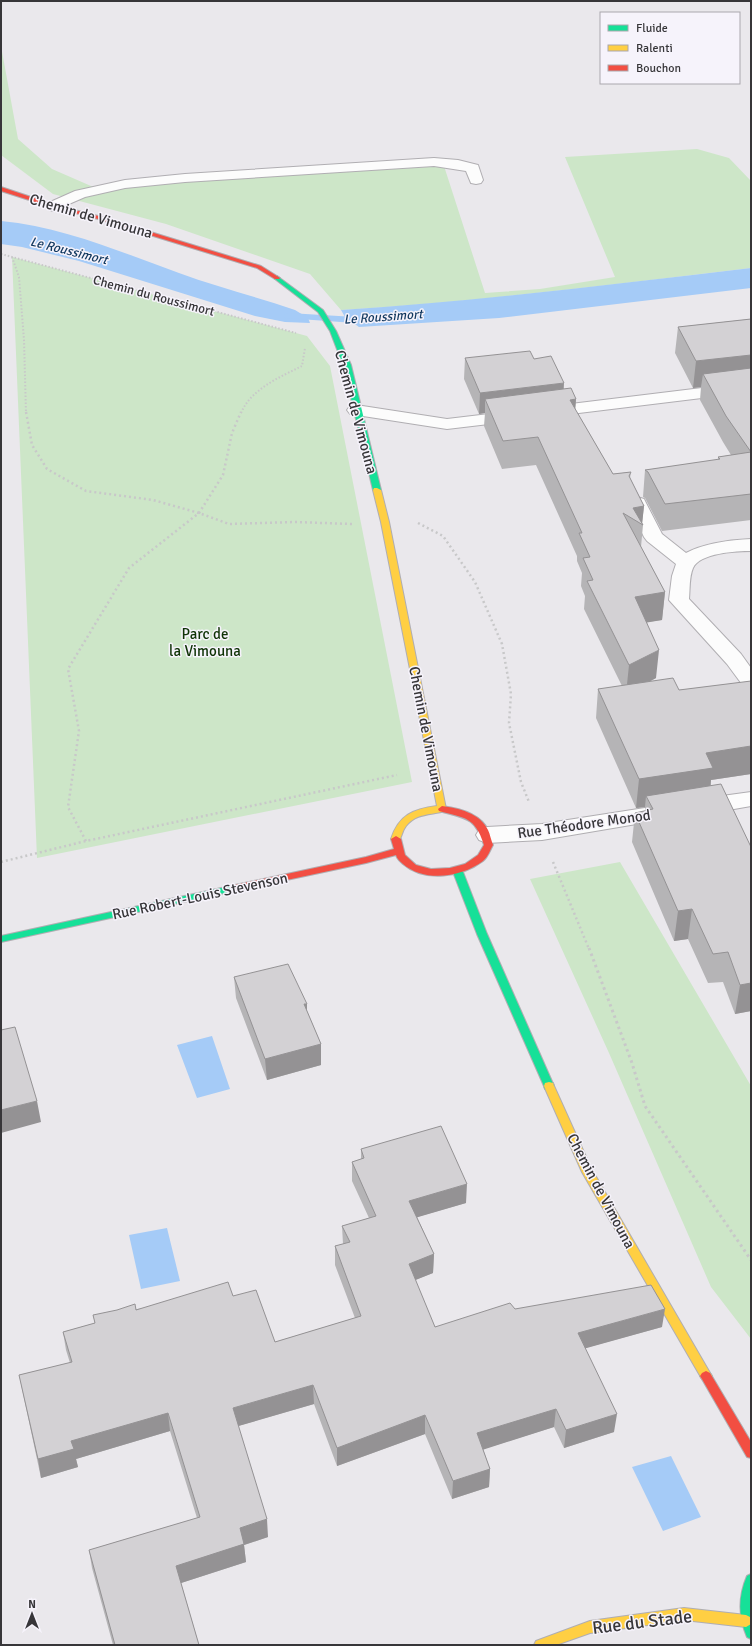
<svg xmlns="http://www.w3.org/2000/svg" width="752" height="1646" font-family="Signika,sans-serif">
  <rect width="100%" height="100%" fill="#eae8ec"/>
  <!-- green -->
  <path fill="#cde6c8" d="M 1,46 L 18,139 L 52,169 L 91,186 L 110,191 L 147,184 L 444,166 L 485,293 L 540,289 L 615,277 L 565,157 L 697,149 L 729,158 L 751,181 L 751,268 C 615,284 478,302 341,310 L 310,274 L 166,224 L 53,194 L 1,155 Z
    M 12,257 L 307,336 L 330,366 L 412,782 L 37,858 Z
    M 620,862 L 751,1086 L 751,1339 L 711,1287 L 609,1053 L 530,879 Z"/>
  <!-- water -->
  <path fill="#a5cbf7" d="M 1,221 C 63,227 121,252 179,273 C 217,287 257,297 295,310 L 308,318 L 310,323 L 285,322 L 255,316 L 79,261 L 22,247 L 1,244 Z
    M 751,268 L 751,288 L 499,318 L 359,327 L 345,317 L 341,310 C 479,301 615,284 751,268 Z
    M 212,1036 L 230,1089 L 197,1098 L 177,1045 Z
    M 167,1228 L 180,1281 L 141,1289 L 129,1235 Z
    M 671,1456 L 701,1517 L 663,1531 L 632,1467 Z"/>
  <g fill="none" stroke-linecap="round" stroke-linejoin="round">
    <!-- stream -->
    <path fill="#a5cbf7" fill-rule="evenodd" d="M 289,313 L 355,317 L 365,316 L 370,319 L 369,321 L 355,323 L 285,318 L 284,316 L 285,314 Z"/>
    <!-- lane casing -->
    <g stroke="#b0aeb2" stroke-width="2">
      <path id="lane" d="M 434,158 L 458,160 L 478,165 L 483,180 L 481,183 L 476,184 L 471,183 L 466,171 L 434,166 L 185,182 L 125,188 L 85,197 L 53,211 L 48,209 L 45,206 L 48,203 L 75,191 L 125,180 L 185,174 Z"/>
    </g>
    <!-- street casing -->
    <g stroke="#b0aeb2" stroke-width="2">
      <path id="street" d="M 751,382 L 751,392 L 546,417 L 540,416 L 537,412 L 540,408 L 546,407 Z
        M 356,405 L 447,419 L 514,411 L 520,412 L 523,416 L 520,420 L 514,421 L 447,429 L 350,414 L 347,410 L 350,406 Z
        M 637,497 L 644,499 L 646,503 L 662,534 L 686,553 C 705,543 729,540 751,539 L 751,551 C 736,551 700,553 693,568 C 689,577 690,589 689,599 L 741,654 L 751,668 L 751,689 L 744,687 L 727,664 L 669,600 L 672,576 L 676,564 L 647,541 L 644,537 L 628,503 L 630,499 Z
        M 751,792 L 751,806 L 700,815 L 692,812 L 689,807 L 692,802 L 700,799 Z
        M 664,805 L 672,808 L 675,813 L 672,818 L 542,840 L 487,843 L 479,840 L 476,835 L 479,830 L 487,827 L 542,824 Z"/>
    </g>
    <!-- fast casing -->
    <g stroke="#b0aeb2" stroke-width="2">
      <path id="fast" d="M 277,276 L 323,310 L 336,331 L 351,365 L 381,490 L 380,492 L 377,492 L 373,490 L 343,365 L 330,331 L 318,312 L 275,279 L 274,278 Z
        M 458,869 L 463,872 L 487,934 L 554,1086 L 553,1089 L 549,1090 L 545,1089 L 544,1086 L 477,934 L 453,872 Z
        M 235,885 L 238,886 L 240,888 L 238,890 L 1,942 L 1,936 Z
        M 751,1574 L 751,1639 L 747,1637 C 738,1616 738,1597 747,1576 Z"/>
    </g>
    <!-- slow casing -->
    <g stroke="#b0aeb2" stroke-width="2">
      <path id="slow" d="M 374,488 L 377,488 L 381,490 L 389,522 L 446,809 L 445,811 C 431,815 416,813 406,826 C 402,831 402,836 399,841 L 396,842 L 391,839 C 399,815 413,809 437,806 L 381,522 L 373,490 Z
        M 549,1082 L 553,1083 L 554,1086 L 591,1168 L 710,1373 L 712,1376 L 710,1379 L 706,1381 L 702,1379 L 582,1172 L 544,1086 L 545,1083 Z
        M 684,1608 L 746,1615 L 750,1617 L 751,1624 L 746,1627 L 684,1620 L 590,1633 L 556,1645 L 534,1645 L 536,1641 L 590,1621 Z"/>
    </g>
    <!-- jam casing -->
    <g stroke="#b0aeb2" stroke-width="2">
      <path id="jam" d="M 1,187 L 55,205 L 102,217 L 261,266 L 280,278 L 279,279 L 275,279 L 257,268 L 98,219 L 51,207 L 1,191 Z
        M 442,806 C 458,808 480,813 488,830 C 490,834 491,840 493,845 C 490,850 488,857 483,861 C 462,877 425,883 403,864 C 400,861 397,859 396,855 L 366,863 L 235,891 L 230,888 L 235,885 L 366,857 L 394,849 L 391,839 L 396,836 L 401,839 L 405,855 L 416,865 L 431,869 L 450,868 L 465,864 L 478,855 L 484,845 C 475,816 464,818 439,811 L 438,809 Z
        M 706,1371 L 710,1373 L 751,1442 L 751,1458 L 747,1457 L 702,1379 L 700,1376 L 702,1373 Z"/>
    </g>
    <!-- path-far2 -->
    <path stroke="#c8c8c9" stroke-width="2" stroke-dasharray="1.5 2" stroke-linecap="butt" d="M 1,254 L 296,333
      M 12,257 L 19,277 L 24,340 L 26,413
      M 241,413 C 251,389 280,377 302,366 L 305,348"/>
    <!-- path-far1 -->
    <path stroke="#c8c8c9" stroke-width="2.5" stroke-dasharray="2 3" stroke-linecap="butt" d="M 26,412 L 32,445 L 47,469 L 86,491 L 153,500 L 199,513 L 229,524 L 295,522 L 352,524
      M 418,523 L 443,536 L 475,582 L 502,644 L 511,694 L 509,723 L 521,782 L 529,802
      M 86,841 L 68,807 L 79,731 L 68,669 L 129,568 L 199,513 L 223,475 L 232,433 L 241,412
      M 1,862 L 86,841 L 397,775
      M 553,862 L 589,949"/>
    <!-- path -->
    <path stroke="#c8c8c9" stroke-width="3" stroke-dasharray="2.5 3.5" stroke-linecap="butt" d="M 589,948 L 632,1063 L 645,1106 L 751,1260"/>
    <!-- lane -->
    <use href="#lane" fill="#fcfcfc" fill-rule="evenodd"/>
    <!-- street -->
    <use href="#street" fill="#fcfcfc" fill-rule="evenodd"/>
    <!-- fast -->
    <use href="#fast" fill="#16e098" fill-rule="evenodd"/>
    <!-- slow -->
    <use href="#slow" fill="#ffcf43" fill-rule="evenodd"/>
    <!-- jam -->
    <use href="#jam" fill="#f24e42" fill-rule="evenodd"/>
  </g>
  <!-- wall -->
  <path fill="#b5b4b6" d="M 751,319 L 751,520 L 662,531 L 645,498 L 643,497 L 645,470 L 718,460 L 718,457 L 731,455 L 723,442 L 700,400 L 701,387 L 693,388 L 675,353 L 678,327 Z
    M 465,358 L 534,359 L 564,389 L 576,399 L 575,409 L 613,474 L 631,472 L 630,478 L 644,506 L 642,523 L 643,525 L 641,547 L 665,592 L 662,620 L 647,622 L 656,678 L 649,682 L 679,690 L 751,682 L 751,774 L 711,780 L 711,785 L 751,847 L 751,1011 L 735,1014 L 723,982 L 708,983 L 688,939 L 674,941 L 632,842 L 635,813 L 645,811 L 645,807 L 636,808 L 596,718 L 598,689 L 622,686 L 584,609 L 585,596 L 581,586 L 582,573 L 577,561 L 577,556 L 536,465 L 502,469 L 484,426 L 485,413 L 479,414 L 464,379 Z
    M 234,977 L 307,1004 L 307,1011 L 321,1044 L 321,1065 L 267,1080 L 236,998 Z
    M 361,1149 L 466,1203 L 417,1217 L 434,1254 L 433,1273 L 415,1280 L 435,1327 L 515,1309 L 662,1327 L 585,1348 L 614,1432 L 564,1448 L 554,1427 L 483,1449 L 490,1469 L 489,1487 L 452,1499 L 425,1434 L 337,1466 L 314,1404 L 238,1426 L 268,1537 L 244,1545 L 246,1562 L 181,1583 L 199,1645 L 113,1645 L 92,1568 L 89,1550 L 197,1518 L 170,1431 L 76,1459 L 78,1467 L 41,1478 L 19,1375 L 70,1363 L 66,1350 L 63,1332 L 95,1323 L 93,1315 L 233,1296 L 275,1342 L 355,1318 L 335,1265 L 335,1246 L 343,1244 L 342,1226 L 369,1218 L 352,1181 L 352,1162 L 361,1159 Z"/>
  <!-- shaded-wall -->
  <path fill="#949294" d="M 751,355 L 751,381 L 703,374 L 701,387 L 693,388 L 696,361 Z
    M 564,383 L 563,403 L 485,399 L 485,413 L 479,414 L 480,393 Z
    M 576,399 L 574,426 L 570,400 Z
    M 644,506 L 642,525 L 633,508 Z
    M 665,592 L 662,620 L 632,625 L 635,597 Z
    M 659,650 L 656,678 L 626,694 L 629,665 Z
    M 751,746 L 751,774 L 711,780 L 709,797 L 646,796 L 645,807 L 636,808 L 639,779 L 706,753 Z
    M 692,909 L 688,939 L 674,941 L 678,911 Z
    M 751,983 L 751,1011 L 735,1014 L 740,985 Z
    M 304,1004 L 307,1004 L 307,1025 Z
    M 321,1044 L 321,1065 L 267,1080 L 265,1059 Z
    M 37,1101 L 41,1122 L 1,1133 L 1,1110 Z
    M 467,1184 L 466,1203 L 408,1220 L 409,1201 Z
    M 434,1254 L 433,1273 L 408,1283 L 409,1264 Z
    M 665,1309 L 662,1327 L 576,1351 L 578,1333 Z
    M 313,1385 L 314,1404 L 235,1427 L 233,1408 Z
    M 556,1409 L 554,1427 L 476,1452 L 477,1433 Z
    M 168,1413 L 170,1431 L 76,1459 L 78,1467 L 41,1478 L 38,1459 L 71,1441 Z
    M 617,1414 L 614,1432 L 564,1448 L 566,1430 Z
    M 425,1415 L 425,1434 L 337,1466 L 337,1448 Z
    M 490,1469 L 489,1487 L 452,1499 L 453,1481 Z
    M 267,1519 L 268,1537 L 244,1545 L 246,1562 L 178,1584 L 176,1566 L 240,1528 Z"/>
  <!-- building -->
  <path fill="#d3d1d4" stroke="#949294" d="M 751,319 L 751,355 L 696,361 L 678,327 Z
    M 530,351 L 534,359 L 551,356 L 564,383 L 480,393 L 465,358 Z
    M 751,368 L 751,494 L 665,504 L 648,472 L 645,470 L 720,459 L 718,457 L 751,452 L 726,416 L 703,374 Z
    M 571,388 L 576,399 L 570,400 L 613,474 L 631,472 L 629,476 L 644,506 L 633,508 L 643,525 L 623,513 L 665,592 L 635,597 L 659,650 L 629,665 L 587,581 L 593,580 L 583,558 L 590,557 L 579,533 L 582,533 L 538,437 L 503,441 L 485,399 Z
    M 673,678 L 679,690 L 751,681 L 751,746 L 706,753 L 713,768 L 639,779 L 598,689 Z
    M 721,784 L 751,847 L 751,983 L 740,985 L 728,952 L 713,954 L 692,909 L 678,911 L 635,813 L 653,809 L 646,796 Z
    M 288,964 L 307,1004 L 304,1004 L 321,1044 L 265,1059 L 234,977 Z
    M 15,1027 L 37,1101 L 1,1110 L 1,1030 Z
    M 441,1126 L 467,1184 L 409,1201 L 434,1254 L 409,1264 L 435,1327 L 510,1303 L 515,1309 L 651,1285 L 665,1309 L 578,1333 L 617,1414 L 566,1430 L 556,1409 L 477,1433 L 490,1469 L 453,1481 L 425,1415 L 337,1448 L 313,1385 L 233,1408 L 267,1519 L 240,1528 L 244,1544 L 176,1566 L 199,1645 L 115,1645 L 89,1550 L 200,1517 L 168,1413 L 71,1441 L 74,1449 L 38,1459 L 19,1375 L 72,1362 L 63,1332 L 95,1323 L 93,1315 L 117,1310 L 135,1304 L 136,1310 L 228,1282 L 233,1296 L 256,1290 L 275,1342 L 361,1316 L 335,1246 L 350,1242 L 342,1226 L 376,1216 L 352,1162 L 364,1158 L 361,1149 Z"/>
  <g text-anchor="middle" stroke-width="3" stroke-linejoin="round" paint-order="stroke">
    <!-- far-water labels -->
    <g font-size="13" font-style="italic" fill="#11385f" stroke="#f6f3fb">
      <text transform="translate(69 250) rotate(14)" y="5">Le Roussimort</text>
      <text transform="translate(383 316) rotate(-4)" y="5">Le Roussimort</text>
    </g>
    <!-- far-street labels -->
    <g font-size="13" fill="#373639" stroke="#f6f3fb">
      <text transform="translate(154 295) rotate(15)" y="5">Chemin du Roussimort</text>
    </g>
    <!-- street labels -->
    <g font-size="15" fill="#373639" stroke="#f6f3fb">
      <text transform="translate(91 216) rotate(16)" y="5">Chemin de Vimouna</text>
      <text transform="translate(356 412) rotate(75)" y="5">Chemin de Vimouna</text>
      <text transform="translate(426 729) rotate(79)" y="5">Chemin de Vimouna</text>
      <text transform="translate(584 824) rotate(-8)" y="5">Rue Théodore Monod</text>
      <text transform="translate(200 896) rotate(-12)" y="5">Rue Robert-Louis Stevenson</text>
      <text transform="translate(601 1191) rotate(62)" y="5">Chemin de Vimouna</text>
    </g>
    <!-- park labels -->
    <g font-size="15" fill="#0f3306" stroke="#f6f3fb">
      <text x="205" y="639">Parc de<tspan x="205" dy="17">la Vimouna</tspan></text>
    </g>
    <!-- near-street labels -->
    <g font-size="18" fill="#373639" stroke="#f6f3fb">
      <text transform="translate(642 1622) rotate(-7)" y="6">Rue du Stade</text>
    </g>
  </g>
  <!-- border -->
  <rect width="752" height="1646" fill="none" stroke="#373639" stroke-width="4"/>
  <!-- legend -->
  <rect x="600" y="12" width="140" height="72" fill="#f6f3fb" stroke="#aaa7ad"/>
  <rect x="608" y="25" width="20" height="6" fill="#16e098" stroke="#aaa7ad"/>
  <text x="636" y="32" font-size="12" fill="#373639">Fluide</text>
  <rect x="608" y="45" width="20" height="6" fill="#ffcf43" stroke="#aaa7ad"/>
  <text x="636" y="52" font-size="12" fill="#373639">Ralenti</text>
  <rect x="608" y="65" width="20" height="6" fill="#f24e42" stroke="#aaa7ad"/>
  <text x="636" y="72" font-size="12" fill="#373639">Bouchon</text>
  <!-- north arrow -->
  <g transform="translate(32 1614)" stroke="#f6f3fb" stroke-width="3" paint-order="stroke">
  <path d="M0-3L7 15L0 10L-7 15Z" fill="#373639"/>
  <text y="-6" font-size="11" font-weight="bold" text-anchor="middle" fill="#373639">N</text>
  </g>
</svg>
